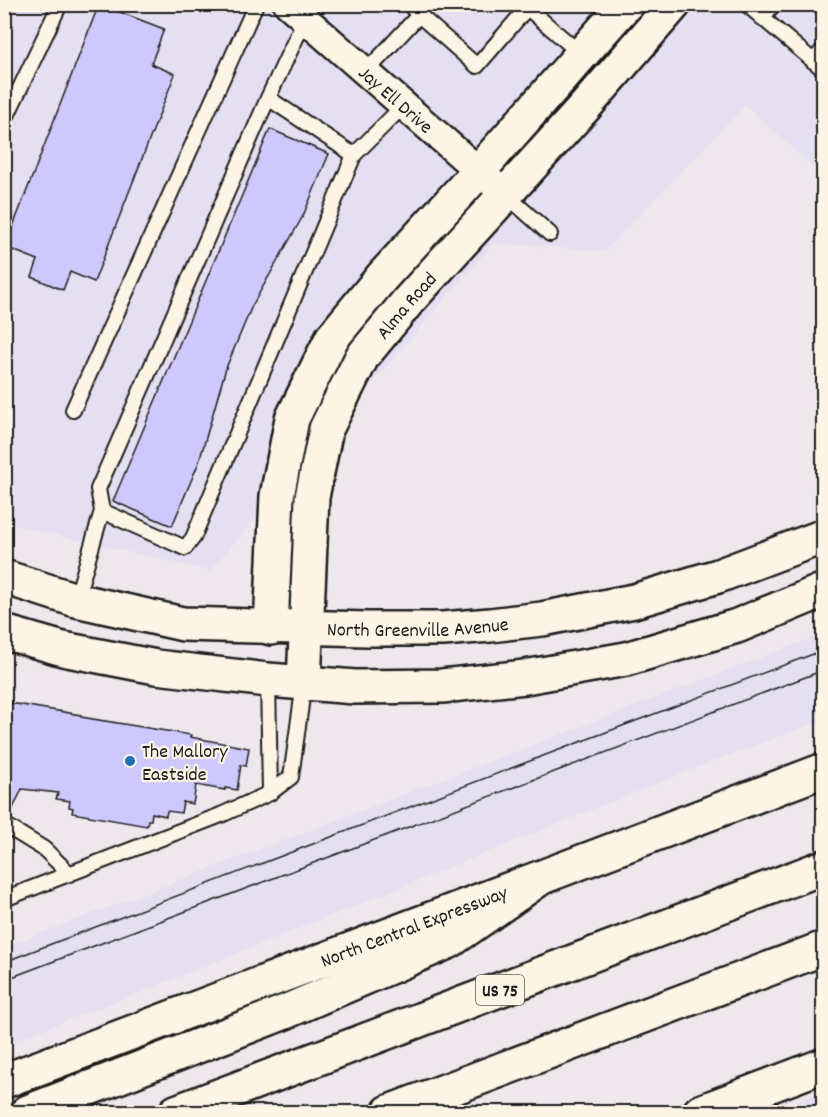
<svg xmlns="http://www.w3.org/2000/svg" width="828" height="1117" font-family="Dekko,sans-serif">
  <rect width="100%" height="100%" fill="#eee8ec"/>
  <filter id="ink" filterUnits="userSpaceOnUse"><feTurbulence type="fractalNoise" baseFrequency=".0167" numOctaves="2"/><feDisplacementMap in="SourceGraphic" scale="12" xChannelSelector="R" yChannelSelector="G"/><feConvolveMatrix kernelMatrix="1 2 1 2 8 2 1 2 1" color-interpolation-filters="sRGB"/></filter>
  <g filter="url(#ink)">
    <!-- built -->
    <path fill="#e4dff1" d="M 5,5 L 823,5 L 823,176 L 745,105 L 605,251 L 493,243 L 210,571 L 5,523 Z
      M 823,634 L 823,720 L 703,765 L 151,988 L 5,1044 L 5,947 Z
      M 823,1091 L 823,1112 L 769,1112 Z"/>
    <!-- building -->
    <path fill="#cec9fc" stroke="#1c1c1c" stroke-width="1.5" d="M 99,4 L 164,29 L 151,64 L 175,74 L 94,282 L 70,272 L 63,290 L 32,277 L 38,260 L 5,247 Z
      M 270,129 L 329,154 L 303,216 L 252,306 L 226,368 L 199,462 L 172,526 L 113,501 Z
      M 4,702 L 81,715 L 81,717 L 191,735 L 190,737 L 249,748 L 246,766 L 241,765 L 237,790 L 225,788 L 225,790 L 196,785 L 193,804 L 183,802 L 181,813 L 167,811 L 166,816 L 152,813 L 151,820 L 148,820 L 147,826 L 72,813 L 73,808 L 69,807 L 70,801 L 56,799 L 58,793 L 22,789 L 9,817 L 4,816 Z"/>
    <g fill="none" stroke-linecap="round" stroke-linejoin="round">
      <!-- service casing -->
      <g stroke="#1c1c1c" stroke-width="18">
        <path id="service" d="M 523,4 L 582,55
          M 746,4 L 824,70
          M 419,15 L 477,66 L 527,8
          M 762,18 L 774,4
          M 305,19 L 268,98 L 354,155
          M 813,61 L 824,49
          M 366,72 L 419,15 L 409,4
          M 268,98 L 98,489 L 102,511 L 185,548 L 193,538 L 354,155 L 403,106
          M 4,122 L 60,4
          M 505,194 L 550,234
          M 73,410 L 256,4
          M 76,600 L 102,511
          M 268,680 L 270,793
          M 5,825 L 44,849 L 70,874
          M 4,899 L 221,815 L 270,793 L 291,777 L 304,683"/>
      </g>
      <!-- minor casing -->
      <g stroke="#1c1c1c" stroke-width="32">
        <g id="minor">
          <path id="s1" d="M 288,4 L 505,194"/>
        </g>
      </g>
      <!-- tertiary casing -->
      <g stroke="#1c1c1c" stroke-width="38">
        <g id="tertiary">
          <path d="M 271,628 L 277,496 L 292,419 L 332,338 L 382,277 L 478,172 L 626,4"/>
          <path id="s2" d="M 304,683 L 312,497 L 326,429 L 362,357 L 409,300 L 583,109 L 674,4"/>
        </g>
      </g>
      <!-- secondary casing -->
      <g stroke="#1c1c1c" stroke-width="38">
        <g id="secondary">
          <path id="s3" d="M 4,577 L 76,600 L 183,624 L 367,629 L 443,629 L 490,625 L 542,619 L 634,601 L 718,576 L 824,536"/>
          <path d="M 4,632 L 63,649 L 156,667 L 268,680 L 355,687 L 442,686 L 525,677 L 626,659 L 737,626 L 824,590"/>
          <path id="s4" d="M 4,1081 L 824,770"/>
          <path d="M 700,1112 L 824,1065"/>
        </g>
      </g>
      <!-- motorway casing -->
      <g stroke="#1c1c1c" stroke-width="38">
        <path id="motorway" d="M 28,1112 L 285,1012 L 450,941 L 539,879
          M 176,1112 L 824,867
          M 389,1112 L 824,948"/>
      </g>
      <!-- service -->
      <use href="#service" stroke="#fcf5e5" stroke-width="14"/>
      <!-- minor -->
      <use href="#minor" stroke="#fcf5e5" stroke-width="27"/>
      <!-- tertiary -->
      <use href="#tertiary" stroke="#fcf5e5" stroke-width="33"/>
      <!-- secondary -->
      <use href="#secondary" stroke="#fcf5e5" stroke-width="33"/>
      <!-- motorway -->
      <use href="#motorway" stroke="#fcf5e5" stroke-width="33"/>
      <!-- tram -->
      <path stroke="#1c1c1c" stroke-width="1.5" d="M 4,962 L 564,748 L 824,650
        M 4,980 L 824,670"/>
    </g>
  </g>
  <!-- markers -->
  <circle fill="#1f6fb2" stroke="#fcf5e5" stroke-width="2" cx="130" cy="761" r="6"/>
  <g text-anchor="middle" stroke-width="4.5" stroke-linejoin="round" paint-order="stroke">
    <!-- shield labels -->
    <rect fill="#fcf5e5" stroke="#5f5d58" stroke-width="1.5" x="476" y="975" width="48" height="30" rx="4.5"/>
    <g font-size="18" font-weight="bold" fill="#1c1c1c">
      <text x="500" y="996">US 75</text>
    </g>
    <!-- street labels -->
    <g font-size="20" fill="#1c1c1c" stroke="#fcf5e5">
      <text dy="7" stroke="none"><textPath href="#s1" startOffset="144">Jay Ell Drive</textPath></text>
      <text dy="7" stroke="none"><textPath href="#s2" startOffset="404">Alma Road</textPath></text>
      <text dy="7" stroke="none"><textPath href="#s3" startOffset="420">North Greenville Avenue</textPath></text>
      <text dy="7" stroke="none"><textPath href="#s4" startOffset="438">North Central Expressway</textPath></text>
    </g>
    <!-- poi labels -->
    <g font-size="20" fill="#1c1c1c" stroke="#fcf5e5" text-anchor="start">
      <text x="142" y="757">The Mallory<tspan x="142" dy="23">Eastside</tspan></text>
    </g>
  </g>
  <!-- margin -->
  <rect width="828" height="1117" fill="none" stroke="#fcf5e5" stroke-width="24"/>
  <rect x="12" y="12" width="804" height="1093" fill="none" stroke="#1c1c1c" stroke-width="2" filter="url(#ink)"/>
</svg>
